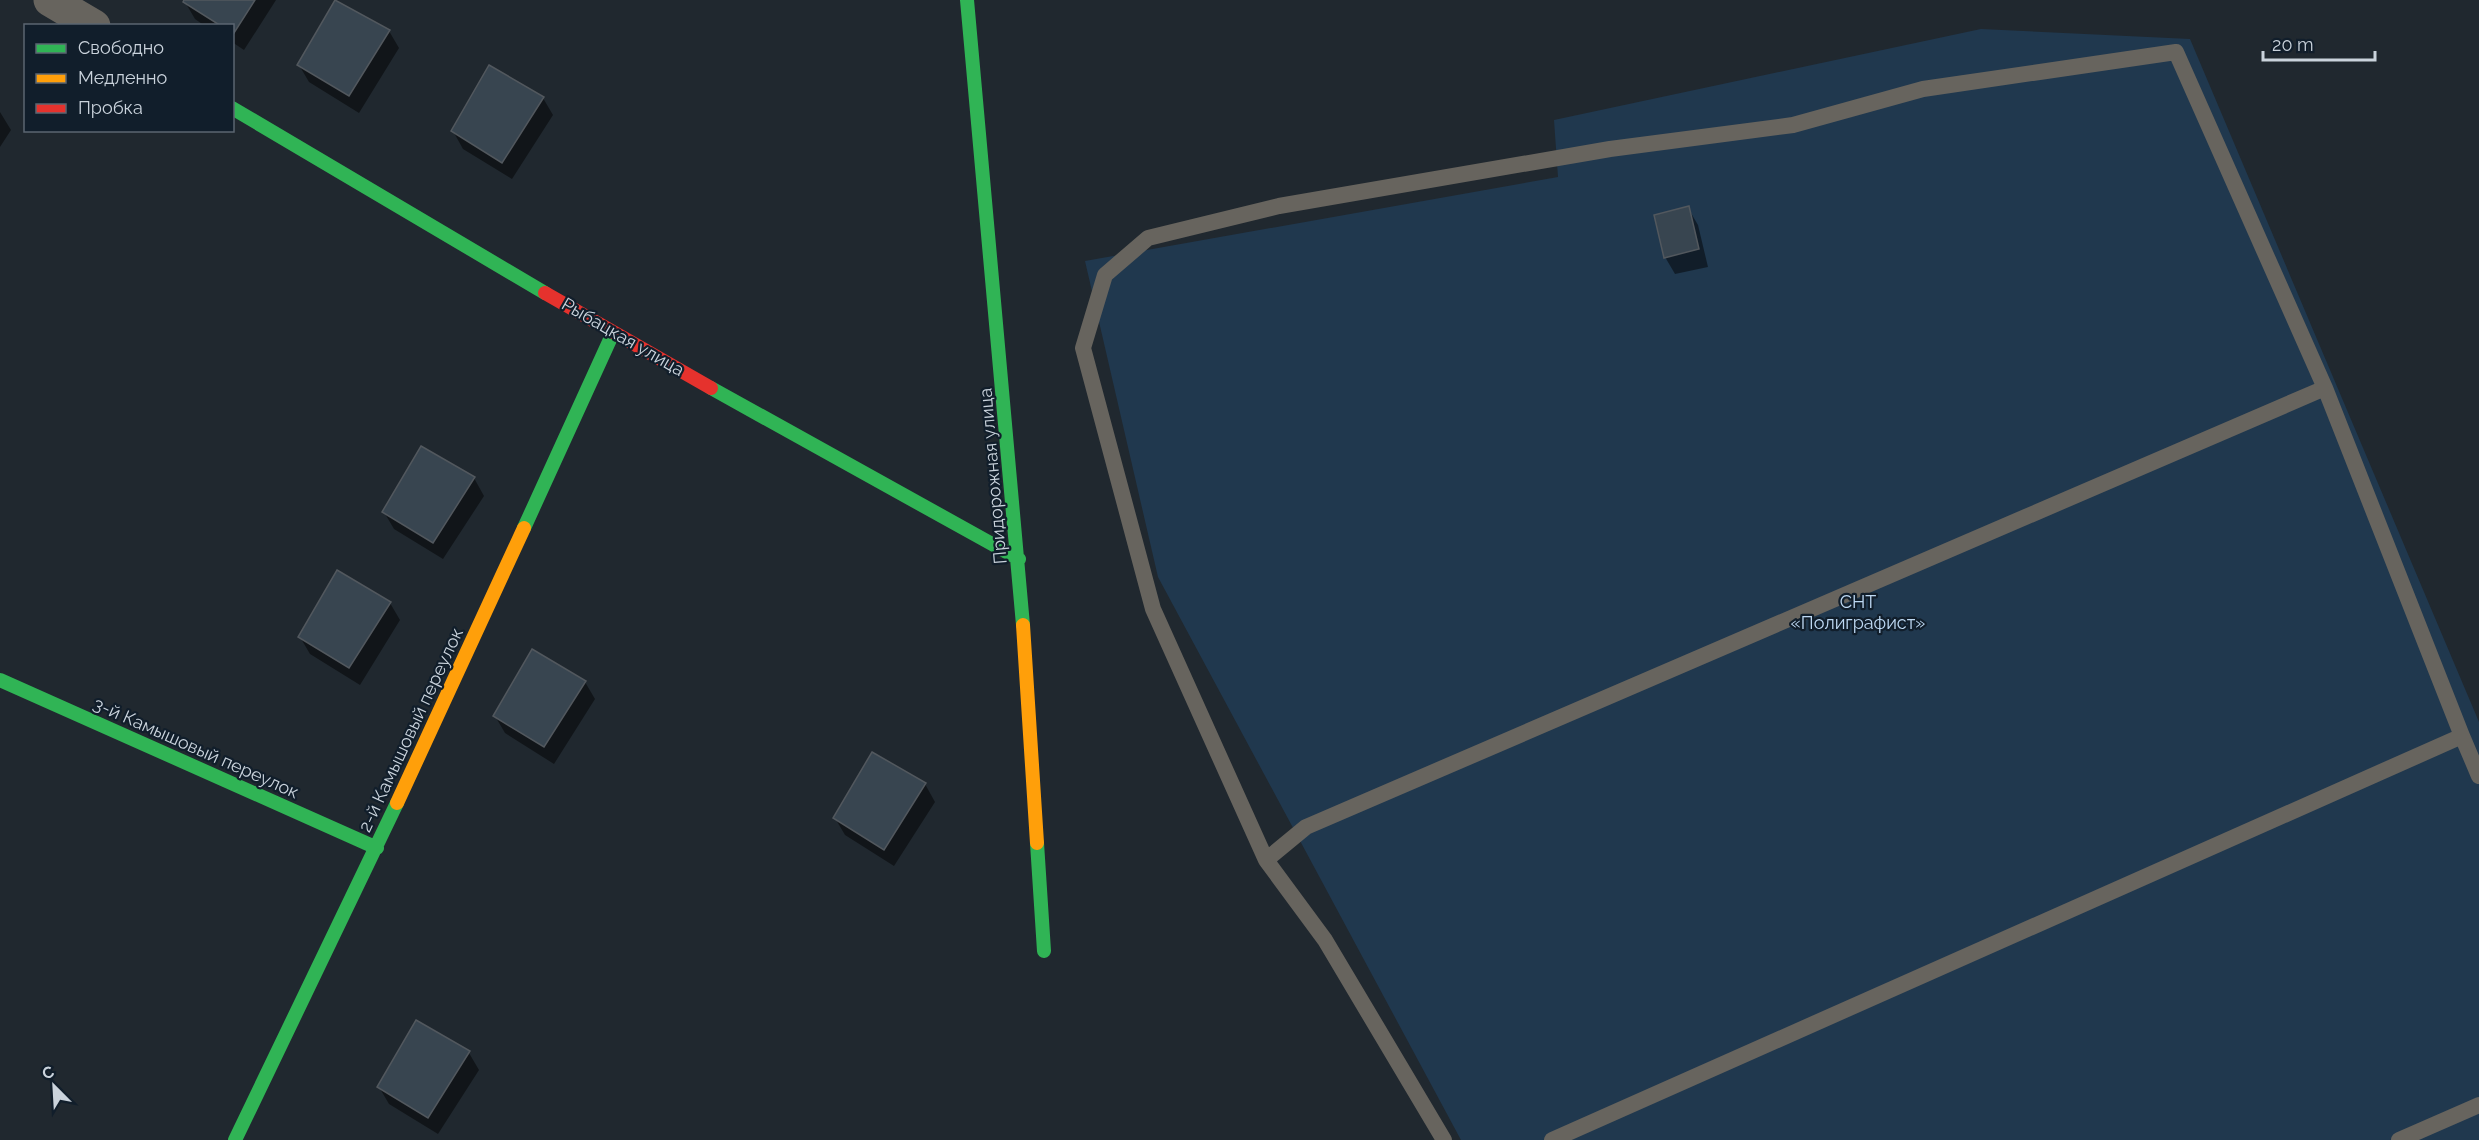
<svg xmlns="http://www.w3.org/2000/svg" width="2479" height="1140" font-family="Raleway,sans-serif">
  <rect width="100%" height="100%" fill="#20282f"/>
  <!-- green -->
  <path fill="#20384e" d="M 1981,29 L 2190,39 L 2479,722 L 2479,1140 L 1461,1140 L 1158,577 L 1085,261 L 1558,177 L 1554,120 Z"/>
  <!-- shadow -->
  <path fill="#0007" d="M 186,0 L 276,0 L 244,50 L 232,42 L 232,26 L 205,26 L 195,19 L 185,2 Z
    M 337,1 L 389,31 L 399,48 L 359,113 L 309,82 L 299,65 Z
    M 543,98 L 553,115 L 512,179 L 463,149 L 453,131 Z
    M 0,112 L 11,130 L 0,147 Z
    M 1688,208 L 1698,225 L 1708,267 L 1675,274 L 1665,257 Z
    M 474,478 L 484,496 L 443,559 L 394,529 L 384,512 Z
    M 390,603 L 400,620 L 360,685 L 310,654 L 300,637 Z
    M 585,682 L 595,699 L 554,764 L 505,733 L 495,716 Z
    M 872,754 L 925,784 L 935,802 L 894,866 L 845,835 L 835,818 Z
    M 469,1053 L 479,1070 L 438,1134 L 389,1104 L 379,1087 Z"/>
  <!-- building -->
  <path fill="#384550" stroke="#52585e" stroke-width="1.5" d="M 184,0 L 255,0 L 234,33 L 232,26 L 221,26 L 183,2 Z
    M 335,0 L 390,30 L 349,96 L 297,65 Z
    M 489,65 L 544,97 L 502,163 L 451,131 Z
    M 1689,206 L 1699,249 L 1664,258 L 1654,215 Z
    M 421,446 L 475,477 L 433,543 L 382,512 Z
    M 337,570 L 391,602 L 349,668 L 298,637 Z
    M 532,649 L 586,681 L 544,747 L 493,716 Z
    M 872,752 L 926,783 L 884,850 L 833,818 Z
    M 416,1020 L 470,1051 L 428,1118 L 377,1087 Z"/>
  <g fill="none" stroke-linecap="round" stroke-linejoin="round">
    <!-- lane -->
    <path stroke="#67645e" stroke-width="16" d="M 1266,860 L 1153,609 L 1083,348 L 1105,275 L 1148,238 L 1279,206 L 1610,149 L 1793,125 L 1923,89 L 2176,52 L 2325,388
      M 1444,1140 L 1325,940 L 1266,860 L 1306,827 L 2325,388 L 2462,736
      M 1552,1140 L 2462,736 L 2479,776
      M 2399,1140 L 2479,1105"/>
    <!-- street -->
    <path stroke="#67645e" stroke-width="33" d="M 50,0 L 94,26"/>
    <!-- fast -->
    <path stroke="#30b455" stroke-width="14" d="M 967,0 L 1023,625
      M 232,108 L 545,293
      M 711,388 L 1019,559
      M 524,528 L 613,333
      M 0,680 L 377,848
      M 1037,843 L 1044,951
      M 235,1140 L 397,803"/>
    <!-- slow -->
    <path stroke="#ff9f0a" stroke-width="14" d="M 1023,625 L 1037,843
      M 397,803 L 524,528"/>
    <!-- jam -->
    <path stroke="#e5322d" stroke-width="14" d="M 545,293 L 711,388"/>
  </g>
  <g text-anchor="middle" stroke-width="4.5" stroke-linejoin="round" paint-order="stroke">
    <!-- street labels -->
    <g font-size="18" fill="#cad3dc" stroke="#111e2b">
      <text transform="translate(623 337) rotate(30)" y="6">Рыбацкая улица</text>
      <text transform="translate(993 476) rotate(-95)" y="6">Придорожная улица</text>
      <text transform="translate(411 730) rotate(-65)" y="6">2-й Камышовый переулок</text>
      <text transform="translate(196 748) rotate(24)" y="6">3-й Камышовый переулок</text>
    </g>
    <!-- park labels -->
    <g font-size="18" fill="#bed9f3" stroke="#111e2b">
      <text x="1858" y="608">СНТ<tspan x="1858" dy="21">«Полиграфист»</tspan></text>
    </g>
  </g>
  <!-- legend -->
  <rect x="24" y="24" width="210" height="108" fill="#111e2b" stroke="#5b6672" stroke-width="1.5"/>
  <rect x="36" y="44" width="30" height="9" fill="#30b455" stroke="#5b6672" stroke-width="1.5"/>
  <text x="78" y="54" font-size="18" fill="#cad3dc">Свободно</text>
  <rect x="36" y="74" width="30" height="9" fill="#ff9f0a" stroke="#5b6672" stroke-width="1.5"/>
  <text x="78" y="84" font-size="18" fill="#cad3dc">Медленно</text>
  <rect x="36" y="104" width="30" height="9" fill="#e5322d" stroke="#5b6672" stroke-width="1.5"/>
  <text x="78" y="114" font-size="18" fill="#cad3dc">Пробка</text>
  <!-- north arrow -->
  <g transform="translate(54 1086) rotate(336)" stroke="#111e2b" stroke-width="4.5" paint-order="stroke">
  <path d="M0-4.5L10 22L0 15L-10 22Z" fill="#cad3dc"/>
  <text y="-9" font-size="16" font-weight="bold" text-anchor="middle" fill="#cad3dc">С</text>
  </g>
  <!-- scale -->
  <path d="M2263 51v9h112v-9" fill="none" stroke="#cad3dc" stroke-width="3"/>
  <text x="2272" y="51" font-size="18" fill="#cad3dc" stroke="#111e2b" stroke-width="4.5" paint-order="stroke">20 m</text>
</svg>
